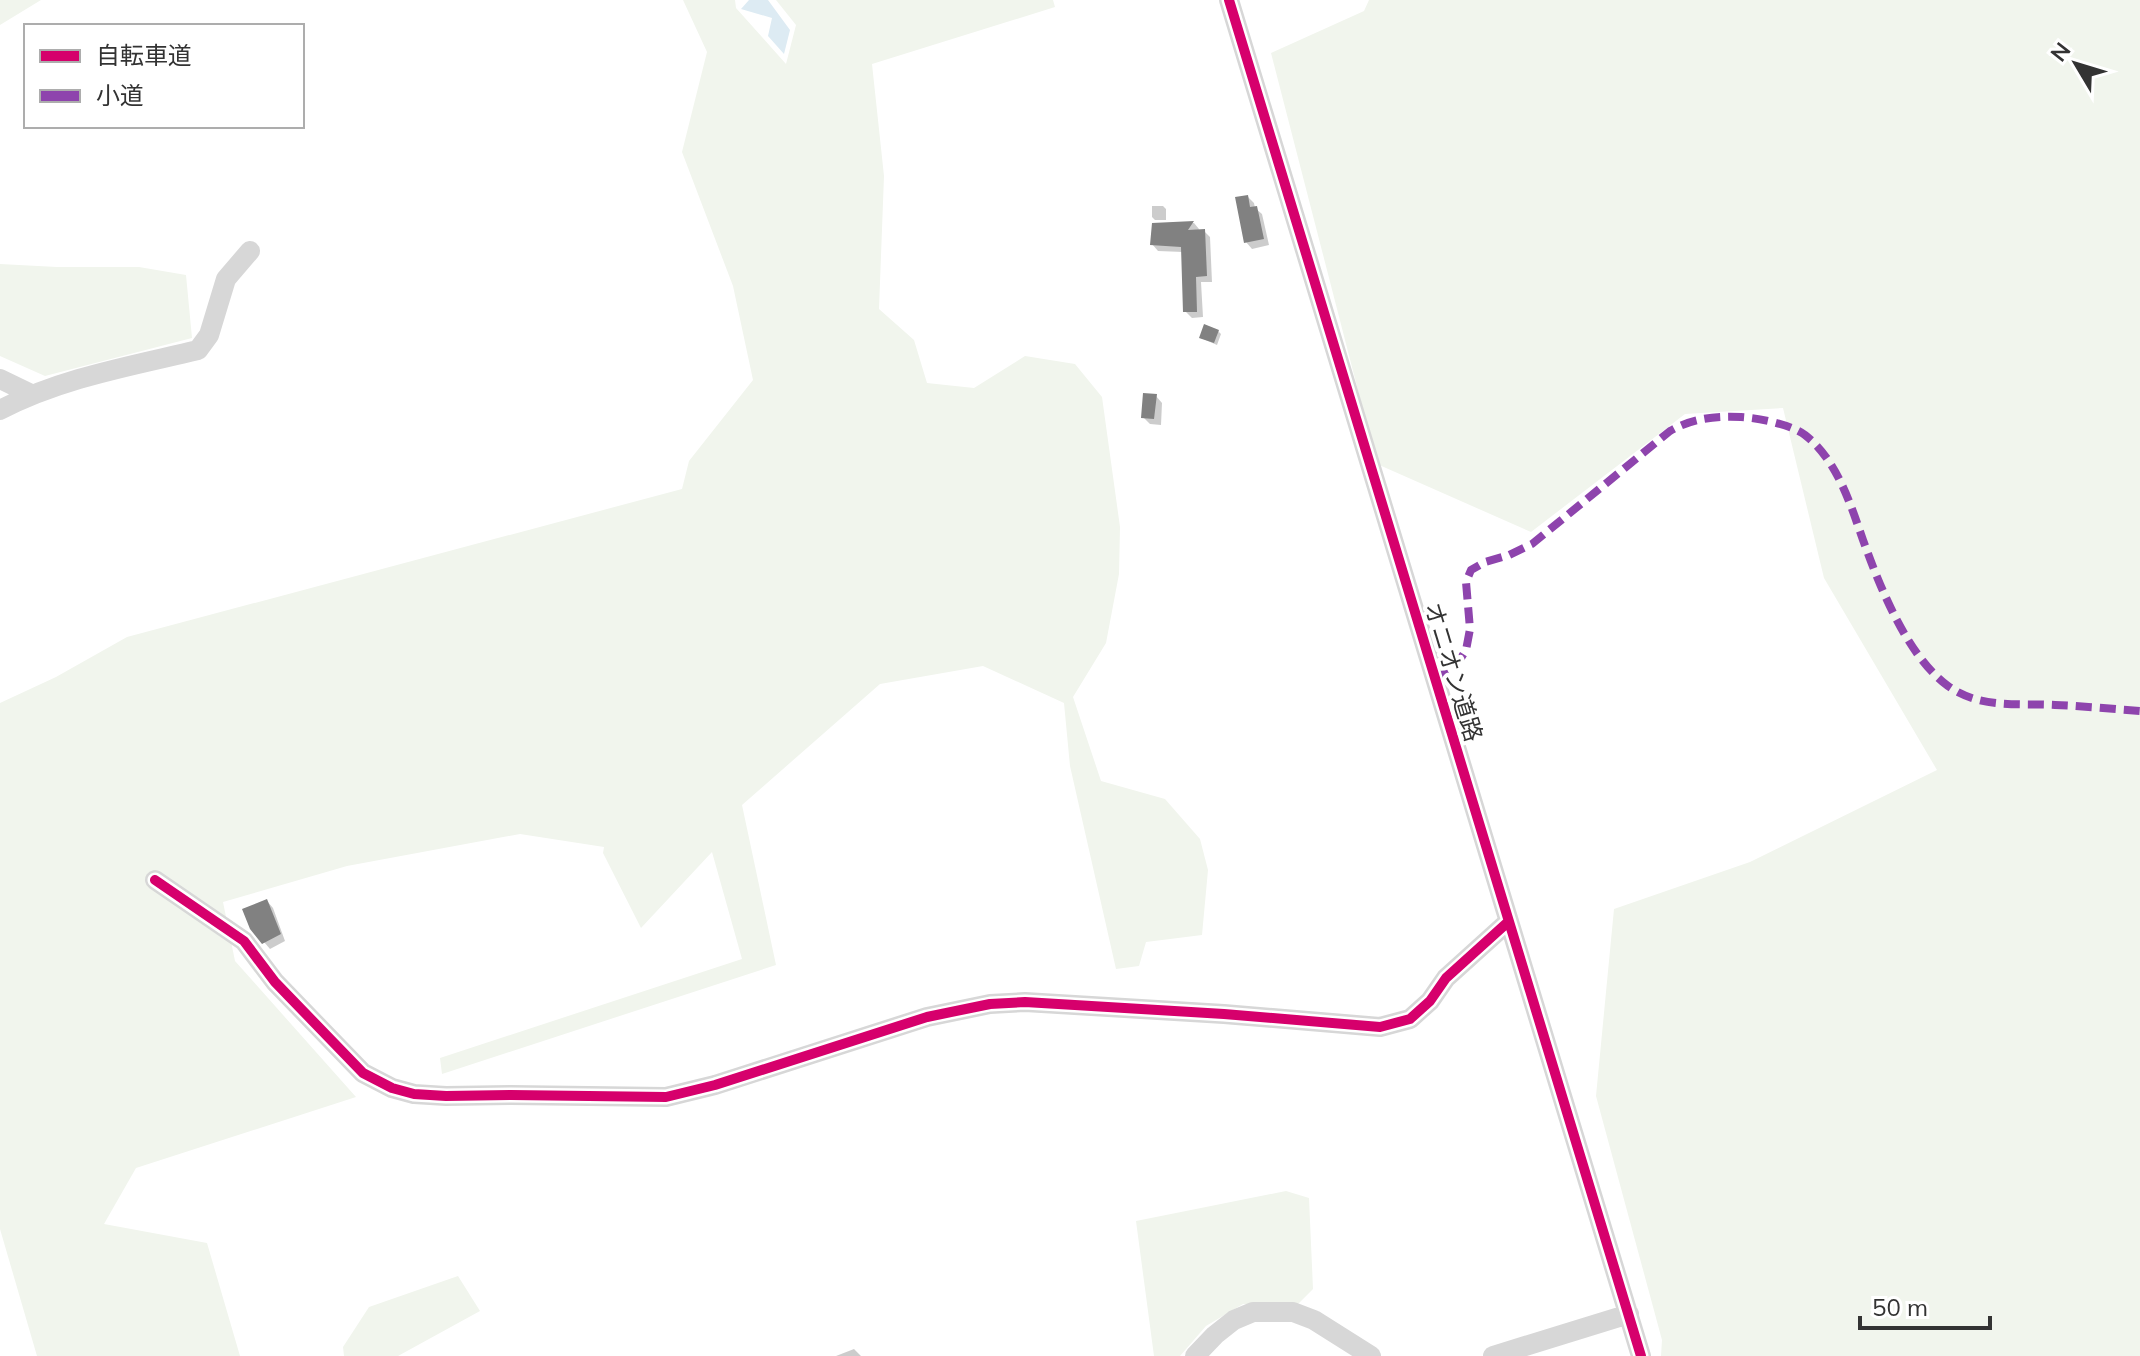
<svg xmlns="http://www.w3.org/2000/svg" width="2140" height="1356" font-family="Mulish,'Noto Sans JP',sans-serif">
  <rect width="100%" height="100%" fill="#fff"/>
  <!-- green -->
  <path fill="#f1f5ed" d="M 0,0 L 41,0 L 0,25 Z
    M 683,0 L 735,0 L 736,8 L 786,64 L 796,25 L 776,0 L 1053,0 L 1055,7 L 872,64 L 884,176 L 879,309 L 914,340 L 927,383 L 974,388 L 1025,356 L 1075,364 L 1102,397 L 1120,527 L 1119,574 L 1106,643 L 1073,697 L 1101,781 L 1165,799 L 1200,839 L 1208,870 L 1202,935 L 1146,942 L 1139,966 L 1116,969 L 1070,766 L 1064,703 L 983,666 L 880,684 L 742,805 L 776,965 L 442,1074 L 440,1058 L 742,959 L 712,852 L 641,928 L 603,853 L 604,847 L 520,834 L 347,866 L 223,902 L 235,961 L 356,1097 L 136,1168 L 104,1224 L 207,1243 L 240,1356 L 37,1356 L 0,1229 L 0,703 L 56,677 L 127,637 L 682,489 L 689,461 L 753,380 L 733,286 L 682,152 L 707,52 Z
    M 1369,0 L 2140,0 L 2140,1356 L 1661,1356 L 1662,1340 L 1596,1096 L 1614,909 L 1750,862 L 1937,770 L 1824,578 L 1783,408 L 1685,414 L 1531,532 L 1377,464 L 1271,53 L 1364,11 Z
    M 0,264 L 57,267 L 139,267 L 186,275 L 192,338 L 45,376 L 0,356 Z
    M 1286,1191 L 1309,1198 L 1313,1289 L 1298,1304 L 1243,1304 L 1206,1326 L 1180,1356 L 1154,1356 L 1136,1221 Z
    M 458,1276 L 480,1311 L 398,1356 L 344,1356 L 343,1347 L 369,1307 Z"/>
  <!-- water -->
  <path fill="#ddebf3" d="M 749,0 L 768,0 L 790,30 L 784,54 L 768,36 L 772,18 L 741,9 Z"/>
  <!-- shadow -->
  <path fill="#0003" d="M 1248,197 L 1254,203 L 1255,208 L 1262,214 L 1269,245 L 1252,249 L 1246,242 Z
    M 1152,206 L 1163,206 L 1166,209 L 1166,220 L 1155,220 L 1152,217 Z
    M 1194,223 L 1199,229 L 1198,231 L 1204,231 L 1210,237 L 1212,282 L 1201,282 L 1203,317 L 1192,318 L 1185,311 L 1183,252 L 1158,251 L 1152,244 L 1153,225 Z
    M 1218,331 L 1221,334 L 1217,345 L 1201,338 Z
    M 1156,396 L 1162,403 L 1161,425 L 1150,424 L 1143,417 Z
    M 267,901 L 273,908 L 285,941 L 270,949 L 264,942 Z
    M 854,1349 L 861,1356 L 836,1356 Z"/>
  <!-- building -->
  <path fill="#818181" d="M 1248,195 L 1250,207 L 1257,206 L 1264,239 L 1244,243 L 1235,197 Z
    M 1194,221 L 1188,230 L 1205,229 L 1207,276 L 1196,277 L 1197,312 L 1183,312 L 1181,247 L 1150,245 L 1152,223 Z
    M 1204,324 L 1219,330 L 1214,343 L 1199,338 Z
    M 1143,393 L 1157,394 L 1154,419 L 1141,418 Z
    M 267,899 L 281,934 L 262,944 L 250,929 L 242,909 Z"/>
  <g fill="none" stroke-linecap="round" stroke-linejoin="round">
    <!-- minor -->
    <path stroke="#d7d7d7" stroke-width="20" d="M 1229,0 L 1641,1356
      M 0,379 L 31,394
      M 0,410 C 61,378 131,366 198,350 L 209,335 L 226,279 L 250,251
      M 155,880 L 244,941 L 275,982 L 363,1073 L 392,1088 L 414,1094 L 446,1096 L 511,1095 L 666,1097 L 715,1085 L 927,1017 L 990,1004 L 1025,1002 L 1224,1014 L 1380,1027 L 1410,1019 L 1430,1001 L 1446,978 L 1508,922
      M 1195,1356 L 1215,1335 L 1234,1320 L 1253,1312 L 1293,1312 L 1314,1320 L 1371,1356
      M 1493,1356 L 1629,1314"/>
    <!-- quiet -->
    <path stroke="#8e44ad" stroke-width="8" stroke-dasharray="16 8" stroke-linecap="butt" d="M 1434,679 L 1454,669 L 1466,650 L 1470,629 L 1466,582 L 1471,570 L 1485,562 L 1509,555 L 1532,544 L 1670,431 C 1693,418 1715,416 1741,417 C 1758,418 1790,424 1805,435 C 1837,460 1850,503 1863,540 C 1880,587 1907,656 1948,686 C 1980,709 2018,703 2055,705 C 2083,706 2112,709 2140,711"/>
    <!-- cycleway casing -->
    <g stroke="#fff" stroke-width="15">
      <path id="cycleway" d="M 1229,0 L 1641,1356
        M 155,880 L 244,941 L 275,982 L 363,1073 L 392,1088 L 414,1094 L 446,1096 L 511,1095 L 666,1097 L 715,1085 L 927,1017 L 990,1004 L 1025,1002 L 1224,1014 L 1380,1027 L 1410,1019 L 1430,1001 L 1446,978 L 1508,922"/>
    </g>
    <!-- cycleway -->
    <use href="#cycleway" stroke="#d6006c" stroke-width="10"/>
  </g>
  <g text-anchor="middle" stroke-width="8" stroke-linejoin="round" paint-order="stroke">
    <!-- street labels -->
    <g font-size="24" fill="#333" stroke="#fff">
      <text transform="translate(1453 672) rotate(73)" y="8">オニオン道路</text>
    </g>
  </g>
  <!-- legend -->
  <rect x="24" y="24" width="280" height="104" fill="#ffffff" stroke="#adadad" stroke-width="2"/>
  <rect x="40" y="50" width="40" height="12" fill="#d6006c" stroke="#adadad" stroke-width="2"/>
  <text x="96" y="64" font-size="24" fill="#333333">自転車道</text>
  <rect x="40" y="90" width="40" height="12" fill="#8e44ad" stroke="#adadad" stroke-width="2"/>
  <text x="96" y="104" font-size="24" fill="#333333">小道</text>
  <!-- north arrow -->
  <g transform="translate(2076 64) rotate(308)" stroke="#ffffff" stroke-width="6" paint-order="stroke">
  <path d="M0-6L14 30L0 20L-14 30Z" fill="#333333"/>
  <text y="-12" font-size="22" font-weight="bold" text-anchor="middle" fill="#333333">N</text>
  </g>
  <!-- scale -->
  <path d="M1860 1316v12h130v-12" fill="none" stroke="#333333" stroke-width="4"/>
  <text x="1872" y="1316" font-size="24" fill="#333333" stroke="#ffffff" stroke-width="6" paint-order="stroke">50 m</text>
</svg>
